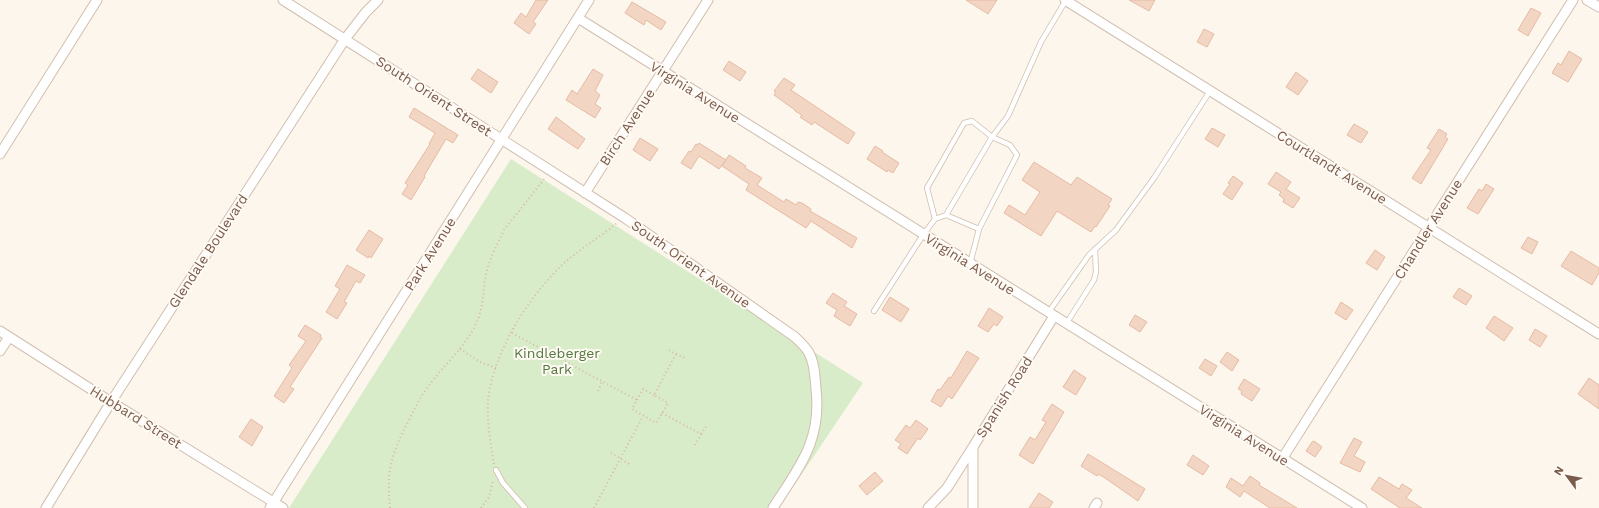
<svg xmlns="http://www.w3.org/2000/svg" width="1599" height="508" font-family="'Work Sans',sans-serif">
  <rect width="100%" height="100%" fill="#fdf6ec"/>
  <!-- green -->
  <path fill="#d8ecc9" d="M 511,159 L 863,383 L 779,508 L 289,508 Z"/>
  <!-- building -->
  <path fill="#f3d5c3" stroke="#e6bba3" d="M 536,0 L 548,0 L 533,22 L 536,24 L 529,34 L 514,23 L 521,13 L 526,17 Z
    M 966,0 L 997,0 L 988,14 Z
    M 1129,0 L 1155,0 L 1149,11 Z
    M 632,2 L 666,22 L 661,30 L 646,20 L 644,25 L 625,13 Z
    M 1531,8 L 1541,13 L 1528,36 L 1518,30 Z
    M 1204,29 L 1214,34 L 1207,47 L 1197,42 Z
    M 1569,51 L 1582,59 L 1568,82 L 1552,73 L 1558,63 L 1561,65 Z
    M 729,61 L 746,72 L 740,81 L 723,70 Z
    M 478,69 L 498,82 L 491,93 L 471,79 Z
    M 593,69 L 603,75 L 595,91 L 600,95 L 595,104 L 601,108 L 595,118 L 566,100 L 572,90 L 577,94 Z
    M 1296,72 L 1308,81 L 1298,95 L 1286,87 Z
    M 784,78 L 795,85 L 791,90 L 855,133 L 848,144 L 814,122 L 812,125 L 800,117 L 802,115 L 795,111 L 795,110 L 774,95 L 776,92 L 774,91 Z
    M 414,108 L 458,135 L 453,143 L 446,139 L 424,176 L 425,177 L 411,200 L 402,194 L 408,185 L 405,183 L 430,144 L 429,144 L 435,133 L 409,117 Z
    M 556,117 L 585,139 L 578,149 L 548,129 Z
    M 1354,124 L 1368,132 L 1361,143 L 1347,135 Z
    M 1212,128 L 1225,135 L 1218,147 L 1205,139 Z
    M 1439,129 L 1447,134 L 1445,137 L 1448,139 L 1421,184 L 1412,178 L 1431,150 L 1427,148 Z
    M 640,138 L 658,149 L 650,161 L 633,150 Z
    M 699,143 L 726,160 L 719,169 L 699,156 L 691,169 L 681,163 L 689,151 L 691,152 L 696,144 L 698,145 Z
    M 875,146 L 883,151 L 882,152 L 899,163 L 893,173 L 888,170 L 887,172 L 867,159 Z
    M 729,155 L 746,166 L 745,168 L 762,178 L 757,185 L 784,202 L 786,199 L 796,205 L 798,202 L 802,203 L 811,209 L 810,211 L 857,238 L 852,248 L 811,221 L 806,228 L 746,190 L 749,184 L 722,166 Z
    M 1034,162 L 1071,185 L 1077,177 L 1112,199 L 1108,205 L 1110,206 L 1096,227 L 1095,226 L 1091,232 L 1057,211 L 1041,236 L 1004,213 L 1009,205 L 1025,215 L 1040,192 L 1022,180 Z
    M 1276,172 L 1291,182 L 1286,189 L 1300,198 L 1293,208 L 1283,202 L 1284,199 L 1279,195 L 1281,192 L 1268,184 Z
    M 1233,176 L 1243,183 L 1232,200 L 1223,194 L 1230,184 L 1228,183 Z
    M 1486,184 L 1494,189 L 1478,214 L 1467,208 L 1479,189 L 1482,191 Z
    M 369,230 L 383,239 L 371,258 L 369,256 L 368,258 L 356,250 Z
    M 1528,237 L 1538,242 L 1532,254 L 1521,248 Z
    M 1375,250 L 1385,257 L 1377,270 L 1366,263 Z
    M 1571,251 L 1599,268 L 1599,273 L 1592,285 L 1561,266 Z
    M 347,265 L 365,275 L 360,283 L 356,281 L 344,302 L 347,303 L 337,319 L 326,312 L 340,289 L 335,286 Z
    M 1459,288 L 1472,296 L 1466,305 L 1453,297 Z
    M 833,293 L 847,302 L 844,306 L 857,314 L 850,326 L 834,316 L 837,310 L 826,303 Z
    M 890,297 L 909,309 L 901,322 L 882,310 Z
    M 1341,302 L 1353,310 L 1346,320 L 1335,313 Z
    M 989,308 L 1003,317 L 997,326 L 994,324 L 988,332 L 978,326 Z
    M 1135,315 L 1147,322 L 1140,332 L 1129,325 Z
    M 1494,316 L 1513,328 L 1504,341 L 1486,328 Z
    M 305,325 L 321,335 L 320,337 L 322,338 L 290,387 L 294,389 L 284,403 L 274,396 L 292,368 L 289,365 L 306,341 L 298,336 Z
    M 1535,329 L 1547,336 L 1540,347 L 1529,340 Z
    M 967,351 L 979,358 L 952,399 L 948,396 L 941,407 L 931,401 L 938,389 L 940,390 L 949,377 L 951,378 Z
    M 1227,352 L 1239,360 L 1232,371 L 1220,362 Z
    M 1205,359 L 1217,366 L 1211,376 L 1199,368 Z
    M 1074,370 L 1086,378 L 1076,395 L 1063,387 Z
    M 1589,378 L 1599,385 L 1599,409 L 1578,394 Z
    M 1244,379 L 1260,389 L 1252,401 L 1241,394 L 1242,391 L 1238,389 Z
    M 1052,404 L 1064,412 L 1033,464 L 1019,455 L 1030,437 L 1035,440 L 1046,422 L 1042,420 Z
    M 251,419 L 263,427 L 252,446 L 239,437 Z
    M 916,420 L 928,429 L 920,440 L 918,438 L 907,454 L 898,448 L 901,444 L 895,440 L 906,425 L 910,428 Z
    M 1354,438 L 1362,442 L 1354,456 L 1365,462 L 1360,472 L 1340,463 Z
    M 1314,441 L 1322,447 L 1315,457 L 1306,451 L 1312,442 Z
    M 1088,454 L 1145,489 L 1138,501 L 1105,478 L 1098,474 L 1097,476 L 1081,466 Z
    M 1193,455 L 1209,466 L 1203,475 L 1187,465 Z
    M 875,472 L 883,481 L 867,495 L 859,486 Z
    M 1250,476 L 1260,483 L 1259,485 L 1297,508 L 1270,508 L 1244,491 L 1240,497 L 1226,487 L 1231,478 L 1243,486 Z
    M 1379,477 L 1399,489 L 1402,484 L 1412,490 L 1406,498 L 1422,508 L 1400,508 L 1371,489 Z
    M 1039,493 L 1053,502 L 1049,508 L 1029,508 Z"/>
  <g fill="none" stroke-linecap="round" stroke-linejoin="round">
    <!-- service casing -->
    <g stroke="#d1beb0" stroke-width="6">
      <path id="service" d="M 935,219 L 927,188 L 964,123 L 972,121 L 992,137 L 1010,145 L 1017,155 L 979,229 L 946,215
        M 970,264 L 979,229
        M 874,311 L 923,235 L 935,219 L 946,215 L 992,137 L 1008,116 L 1041,42 L 1066,0
        M 1048,313 L 1089,255 L 1116,230 L 1154,178 L 1210,91
        M 1066,324 L 1094,280 L 1096,272 L 1095,249
        M 496,470 L 503,483 L 525,508"/>
    </g>
    <!-- minor casing -->
    <g stroke="#d1beb0" stroke-width="11">
      <path id="minor" d="M 283,0 L 625,218 L 795,337 C 800,342 806,347 809,353 C 815,364 815,378 816,389 C 822,441 799,467 773,508
        M 1065,0 L 1599,334
        M 1587,0 L 1599,7
        M 578,18 L 1362,508
        M 0,154 L 97,0
        M 585,193 L 708,0
        M 0,331 L 111,402 L 283,508
        M 0,351 L 9,337
        M 1282,459 L 1573,0
        M 46,508 L 111,402 L 345,39 L 366,12 L 378,0
        M 270,508 L 589,0
        M 928,508 L 947,488 L 973,447
        M 973,508 L 973,447 L 1054,316
        M 1094,508 L 1097,503"/>
    </g>
    <!-- path -->
    <path stroke="#d9b8a5" stroke-width="2" stroke-dasharray="1 3" stroke-linecap="butt" d="M 512,333 L 637,400
      M 460,349 L 480,362 L 496,368
      M 676,354 L 685,358
      M 598,391 L 602,381
      M 654,395 L 643,389 L 632,409 L 656,423 L 668,403 L 654,395 L 676,354 L 667,349
      M 662,413 L 701,434 L 695,445
      M 701,434 L 707,425
      M 611,453 L 629,464
      M 494,464 C 490,443 487,421 488,400 C 493,353 528,298 561,266 C 577,251 600,237 617,223
      M 390,508 C 386,468 392,453 410,418 C 416,406 422,394 430,384 C 445,364 464,348 475,326 C 485,306 482,290 487,270 C 491,256 498,243 504,230 L 545,178
      M 481,508 L 489,497 L 493,481
      M 594,508 L 643,416"/>
    <!-- service -->
    <use href="#service" stroke="#fff" stroke-width="4.5"/>
    <!-- minor -->
    <use href="#minor" stroke="#fff" stroke-width="9"/>
  </g>
  <g text-anchor="middle" stroke-width="4" stroke-linejoin="round" paint-order="stroke">
    <!-- street labels -->
    <g font-size="14" fill="#7a5c4d" stroke="#fffaf3">
      <text transform="translate(695 92) rotate(32)" y="5">Virginia Avenue</text>
      <text transform="translate(434 96) rotate(33)" y="5">South Orient Street</text>
      <text transform="translate(627 127) rotate(-57)" y="5">Birch Avenue</text>
      <text transform="translate(1332 167) rotate(32)" y="5">Courtlandt Avenue</text>
      <text transform="translate(1428 229) rotate(-58)" y="5">Chandler Avenue</text>
      <text transform="translate(208 251) rotate(-57)" y="5">Glendale Boulevard</text>
      <text transform="translate(430 254) rotate(-58)" y="5">Park Avenue</text>
      <text transform="translate(691 264) rotate(35)" y="5">South Orient Avenue</text>
      <text transform="translate(970 264) rotate(32)" y="5">Virginia Avenue</text>
      <text transform="translate(1004 397) rotate(-58)" y="5">Spanish Road</text>
      <text transform="translate(136 417) rotate(32)" y="5">Hubbard Street</text>
      <text transform="translate(1244 435) rotate(32)" y="5">Virginia Avenue</text>
    </g>
    <!-- park labels -->
    <g font-size="14" fill="#537a41" stroke="#fffaf3">
      <text x="557" y="358">Kindleberger<tspan x="557" dy="16">Park</tspan></text>
    </g>
  </g>
  <!-- north arrow -->
  <g transform="translate(1567 476) rotate(302)" stroke="#fffaf3" stroke-width="3" paint-order="stroke">
  <path d="M0-3L7 15L0 10L-7 15Z" fill="#7a5c4d"/>
  <text y="-6" font-size="11" font-weight="bold" text-anchor="middle" fill="#7a5c4d">N</text>
  </g>
</svg>
